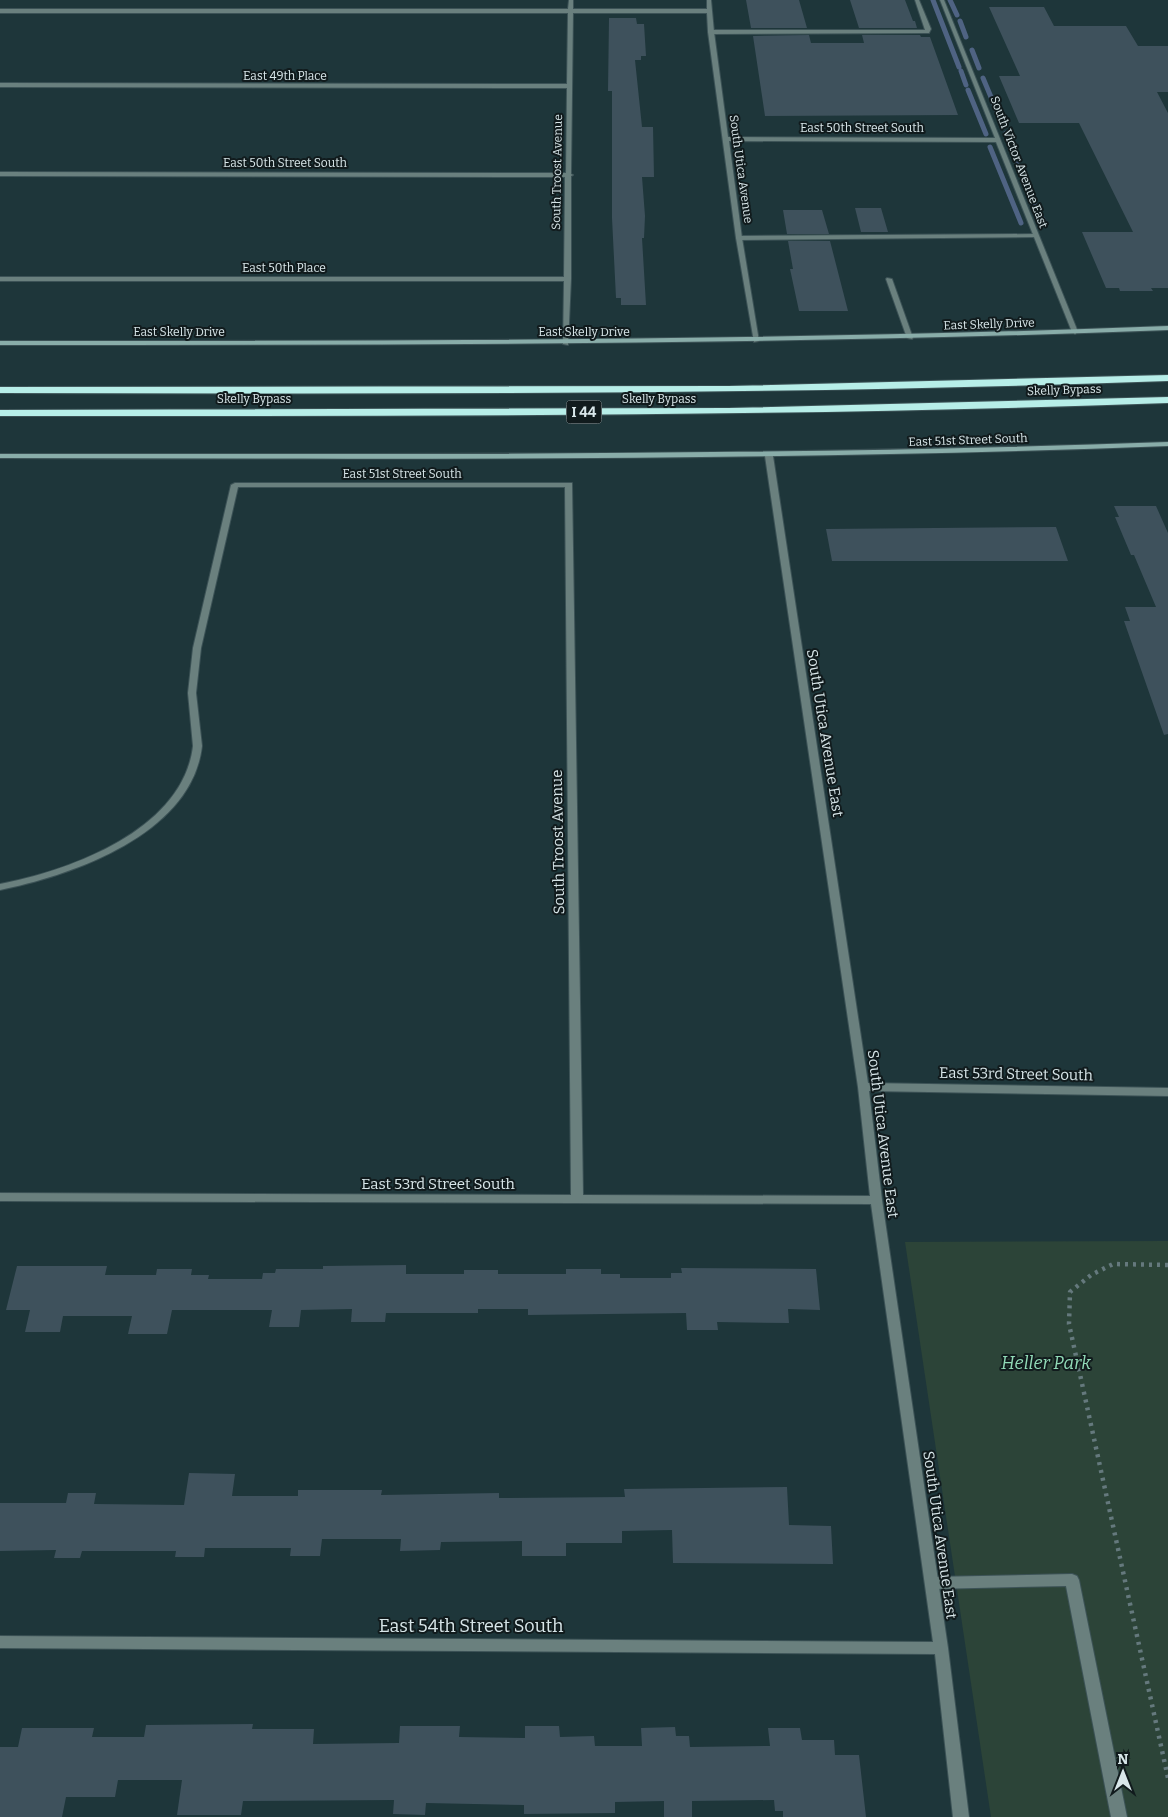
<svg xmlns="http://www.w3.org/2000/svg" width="1168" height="1817" font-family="Bitter,serif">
  <rect width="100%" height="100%" fill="#1e363a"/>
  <!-- green -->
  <path fill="#2c4438" d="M 1168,1241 L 1168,1817 L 991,1817 L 905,1242 Z"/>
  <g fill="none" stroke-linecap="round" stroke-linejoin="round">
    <!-- stream -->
    <path stroke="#4f6383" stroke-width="5" d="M 933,0 L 959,67
      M 950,0 L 957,15
      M 960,21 L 966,37
      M 972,50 L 979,68
      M 961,71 L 966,85
      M 983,78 L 1001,121
      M 968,90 L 986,134
      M 1006,133 L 1017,162
      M 990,147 L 1021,223
      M 1021,170 L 1036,209
      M 1043,219 L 1044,223"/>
  </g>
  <!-- building -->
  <path fill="#3e515c" d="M 746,0 L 799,0 L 807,28 L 751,28 Z
    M 850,0 L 905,0 L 913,21 L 915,21 L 917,28 L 859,28 Z
    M 989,7 L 1044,7 L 1054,26 L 1126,26 L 1138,46 L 1168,46 L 1168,92 L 1157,92 L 1168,113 L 1168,288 L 1151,288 L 1153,291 L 1120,291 L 1119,288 L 1106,288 L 1082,232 L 1133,232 L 1079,123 L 1019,123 L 999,76 L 1020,76 Z
    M 609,18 L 636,18 L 637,24 L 644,24 L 646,56 L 641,56 L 641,60 L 635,60 L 642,127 L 653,127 L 654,177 L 642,177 L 645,216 L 644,238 L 642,238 L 646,305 L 621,305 L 621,298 L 616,298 L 612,218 L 612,91 L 608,91 Z
    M 809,35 L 811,43 L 864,43 L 862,35 L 920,35 L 921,37 L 930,37 L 958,115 L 765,116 L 753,36 Z
    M 855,208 L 881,208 L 888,232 L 861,232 Z
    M 783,210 L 822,210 L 829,234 L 787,234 Z
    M 788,241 L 830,241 L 848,311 L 799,311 L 790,269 L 793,269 Z
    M 1114,506 L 1156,506 L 1168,533 L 1168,734 L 1164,735 L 1124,621 L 1130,621 L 1125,607 L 1156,607 L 1134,555 L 1131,555 L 1115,517 L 1119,517 Z
    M 1056,527 L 1068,561 L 832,561 L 826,529 Z
    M 406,1265 L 406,1274 L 464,1274 L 464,1270 L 498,1270 L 498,1274 L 566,1274 L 566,1269 L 601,1269 L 601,1274 L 620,1274 L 620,1278 L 671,1278 L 671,1273 L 682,1273 L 681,1268 L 816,1269 L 820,1310 L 788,1309 L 789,1323 L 717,1322 L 718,1330 L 687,1330 L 686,1313 L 528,1315 L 528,1309 L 478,1309 L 478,1313 L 386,1313 L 385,1322 L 351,1322 L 352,1309 L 301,1310 L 299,1327 L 269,1327 L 272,1310 L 172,1310 L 167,1334 L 128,1334 L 132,1316 L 63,1316 L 60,1332 L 25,1332 L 30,1310 L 6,1310 L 17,1266 L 107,1266 L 105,1275 L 156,1275 L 157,1269 L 192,1269 L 191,1275 L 209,1275 L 208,1279 L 262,1279 L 263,1273 L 275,1273 L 276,1269 L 323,1269 L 323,1266 Z
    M 189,1473 L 235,1474 L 232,1496 L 298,1496 L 298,1490 L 382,1490 L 381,1495 L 499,1493 L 499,1498 L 625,1497 L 624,1489 L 787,1487 L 789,1525 L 831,1526 L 833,1564 L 673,1563 L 672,1530 L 622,1531 L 622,1543 L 566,1543 L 566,1556 L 522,1556 L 522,1541 L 441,1542 L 440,1550 L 400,1551 L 401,1539 L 322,1539 L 320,1556 L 290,1556 L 291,1548 L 205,1548 L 204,1557 L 175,1557 L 176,1551 L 82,1551 L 80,1558 L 54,1558 L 56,1550 L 0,1551 L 0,1503 L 66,1503 L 68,1493 L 96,1493 L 94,1504 L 184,1505 Z
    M 253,1724 L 252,1729 L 314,1729 L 313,1744 L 399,1743 L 400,1726 L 460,1726 L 459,1737 L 525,1738 L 525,1726 L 559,1726 L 560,1737 L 594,1736 L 595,1746 L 642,1746 L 641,1728 L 675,1727 L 676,1736 L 689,1736 L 690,1747 L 770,1746 L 768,1728 L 800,1728 L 802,1740 L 834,1740 L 835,1755 L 859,1755 L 866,1817 L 783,1817 L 783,1811 L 775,1811 L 774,1800 L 692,1801 L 692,1817 L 664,1817 L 664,1801 L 615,1802 L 615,1813 L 524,1814 L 524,1805 L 426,1803 L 425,1815 L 393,1814 L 394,1800 L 243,1801 L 241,1815 L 177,1815 L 182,1780 L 118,1780 L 115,1797 L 66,1797 L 62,1817 L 0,1817 L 0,1747 L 18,1747 L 22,1728 L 94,1728 L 92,1737 L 144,1737 L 146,1725 Z"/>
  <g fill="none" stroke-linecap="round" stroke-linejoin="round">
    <!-- lane casing -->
    <g stroke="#3c5256" stroke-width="2">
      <path id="lane" d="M 915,0 L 919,0 L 931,29 L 929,33 L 711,34 L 708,32 L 711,30 L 925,30 Z
        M 1035,234 L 1038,236 L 1037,237 L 739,240 L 736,238 L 739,236 Z
        M 887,278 L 892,279 L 913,338 L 912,339 L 907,338 L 886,279 Z
        M 1072,1574 L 1077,1576 L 1079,1580 L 1127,1817 L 1111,1817 L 1066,1586 L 932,1589 L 927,1587 L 925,1583 L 927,1579 L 932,1577 Z"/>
    </g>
    <!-- street casing -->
    <g stroke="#3c5256" stroke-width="2">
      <path id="street" d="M 569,0 L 573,0 L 573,9 L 707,9 L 707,0 L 711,0 L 714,32 L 728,137 L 995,138 L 940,0 L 944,0 L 1078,332 L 1075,334 L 1072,332 L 996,142 L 729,141 L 742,238 L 759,341 L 754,342 L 736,238 L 708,32 L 707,13 L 573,13 L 571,174 L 573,175 L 571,176 L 571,279 L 568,345 L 563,344 L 564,281 L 0,281 L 0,277 L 564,277 L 565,177 L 0,176 L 0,172 L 566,173 L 567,88 L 0,87 L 0,83 L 567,84 L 568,13 L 0,13 L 0,9 L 568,9 Z
        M 766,454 L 772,454 L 773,456 L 868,1083 L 1168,1088 L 1168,1096 L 869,1091 L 882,1200 L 948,1648 L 969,1817 L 953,1817 L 935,1654 L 0,1648 L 0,1636 L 933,1642 L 871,1204 L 0,1201 L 0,1193 L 571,1195 L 565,487 L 238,487 L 201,648 L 196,693 L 202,746 C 192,834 73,875 0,890 L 0,884 C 71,870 183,830 193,746 L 188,693 L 193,648 L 231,485 L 235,483 L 572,483 L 583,1195 L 870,1196 L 858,1087 L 765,456 Z"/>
    </g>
    <!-- secondary casing -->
    <g stroke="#3c5256" stroke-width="2">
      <path id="secondary" d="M 1168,326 L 1168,330 C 779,345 389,345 0,345 L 0,341 C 389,341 779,341 1168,326 Z
        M 1168,442 L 1168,446 C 779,461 389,459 0,458 L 0,454 C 389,454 779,456 1168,442 Z"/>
    </g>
    <!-- highway casing -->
    <g stroke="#3c5256" stroke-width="2">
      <path id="highway" d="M 1168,375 L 1168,381 C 779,395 389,394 0,393 L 0,387 L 730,386 Z
        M 1168,397 L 1168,403 C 779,417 389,416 0,416 L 0,410 L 730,408 Z"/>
    </g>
    <!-- path -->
    <path stroke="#65797d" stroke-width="4.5" stroke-dasharray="3 5" stroke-linecap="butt" d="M 1168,1265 L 1113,1264 L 1091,1275 L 1070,1292 L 1069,1324 L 1168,1778"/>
    <!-- lane -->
    <use href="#lane" fill="#6a807e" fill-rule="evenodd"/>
    <!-- street -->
    <use href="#street" fill="#6a807e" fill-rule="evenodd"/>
    <!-- secondary -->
    <use href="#secondary" fill="#89ada9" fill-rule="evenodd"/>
    <!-- highway -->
    <use href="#highway" fill="#b7eee8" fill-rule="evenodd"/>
  </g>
  <g text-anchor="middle" stroke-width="4" stroke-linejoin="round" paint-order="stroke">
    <!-- far-street labels -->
    <g font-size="12" fill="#d8e6e9" stroke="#111b1d">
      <text x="285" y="80">East 49th Place</text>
      <text x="862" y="132">East 50th Street South</text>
      <text transform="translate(1019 162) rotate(69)" y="4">South Victor Avenue East</text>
      <text x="285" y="167">East 50th Street South</text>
      <text transform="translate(741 169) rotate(82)" y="4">South Utica Avenue</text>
      <text transform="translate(557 172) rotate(-89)" y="4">South Troost Avenue</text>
      <text x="284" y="272">East 50th Place</text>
      <text transform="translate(989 324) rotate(-2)" y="4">East Skelly Drive</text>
      <text x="179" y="336">East Skelly Drive</text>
      <text x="584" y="336">East Skelly Drive</text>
      <text transform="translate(1064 390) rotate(-2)" y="4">Skelly Bypass</text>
      <text x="254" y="403">Skelly Bypass</text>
      <text x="659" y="403">Skelly Bypass</text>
      <text transform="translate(968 440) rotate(-2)" y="4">East 51st Street South</text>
      <text x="402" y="478">East 51st Street South</text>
    </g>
    <!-- shield labels -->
    <rect fill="#111b1d" stroke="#9ca9ac" stroke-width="1" x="566.5" y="400.5" width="35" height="23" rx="4"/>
    <g font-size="14" font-weight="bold" fill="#d8e6e9">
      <text x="584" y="417">I 44</text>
    </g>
    <!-- street labels -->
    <g font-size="15" fill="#d8e6e9" stroke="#111b1d">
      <text transform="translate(825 733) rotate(81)" y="5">South Utica Avenue East</text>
      <text transform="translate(558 842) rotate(-91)" y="5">South Troost Avenue</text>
      <text transform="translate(1016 1074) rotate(1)" y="5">East 53rd Street South</text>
      <text transform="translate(883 1134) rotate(83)" y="5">South Utica Avenue East</text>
      <text x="438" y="1189">East 53rd Street South</text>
      <text transform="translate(940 1535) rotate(82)" y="5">South Utica Avenue East</text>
    </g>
    <!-- near-park labels -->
    <g font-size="18" font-style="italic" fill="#91dab7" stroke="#111b1d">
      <text x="1046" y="1369">Heller Park</text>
    </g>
    <!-- near-street labels -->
    <g font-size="18" fill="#d8e6e9" stroke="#111b1d">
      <text x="471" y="1632">East 54th Street South</text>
    </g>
  </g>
  <!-- north arrow -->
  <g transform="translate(1123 1772)" stroke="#111b1d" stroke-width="4" paint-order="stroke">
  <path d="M0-4L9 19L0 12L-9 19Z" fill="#d8e6e9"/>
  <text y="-8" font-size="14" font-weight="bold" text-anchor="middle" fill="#d8e6e9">N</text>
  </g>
</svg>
